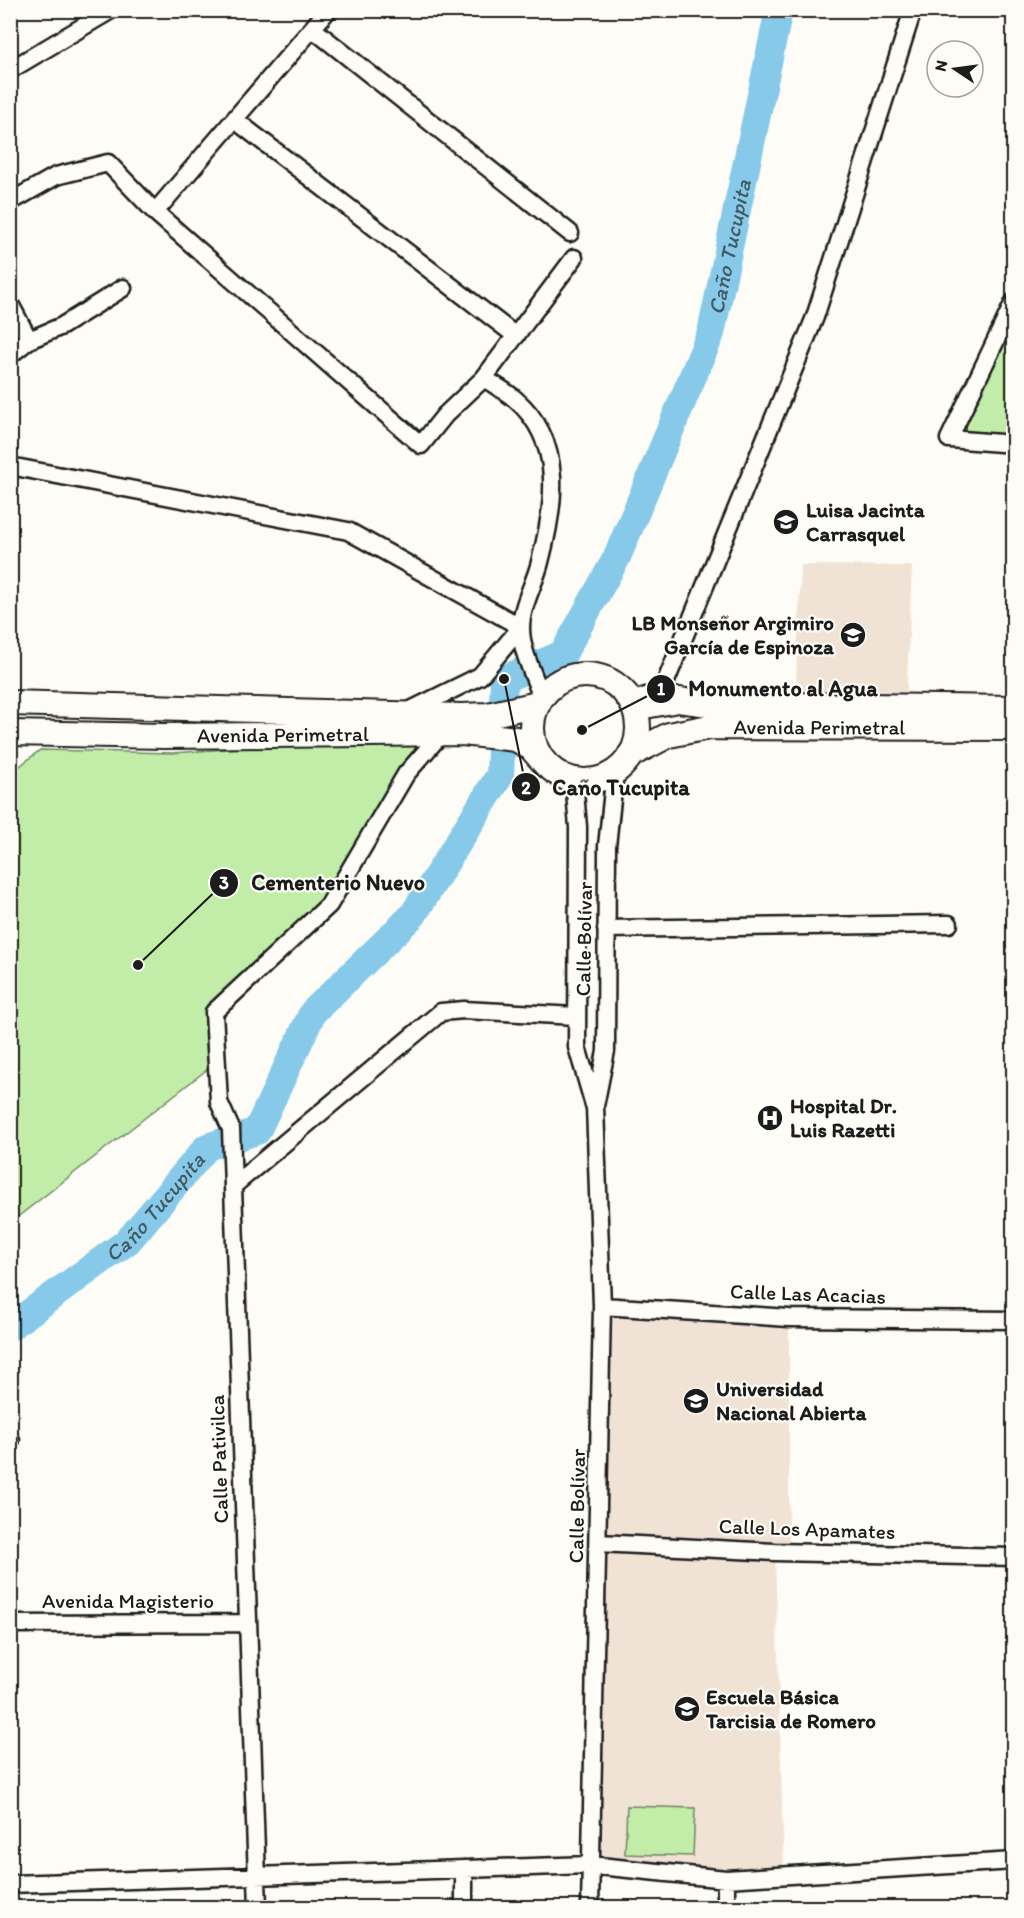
<svg xmlns="http://www.w3.org/2000/svg" width="1024" height="1918" font-family="Itim,sans-serif">
  <rect width="100%" height="100%" fill="#fdfcf7"/>
  <filter id="ink" filterUnits="userSpaceOnUse"><feTurbulence type="fractalNoise" baseFrequency=".0167" numOctaves="2"/><feDisplacementMap in="SourceGraphic" scale="12" xChannelSelector="R" yChannelSelector="G"/><feConvolveMatrix kernelMatrix="1 2 1 2 8 2 1 2 1" color-interpolation-filters="sRGB"/></filter>
  <g filter="url(#ink)">
    <!-- built -->
    <path fill="#f1e2d6" d="M 801,565 L 912,566 L 906,705 L 795,704 Z
      M 602,1306 L 789,1318 L 789,1552 L 775,1552 L 784,1875 L 589,1865 L 601,1541 Z"/>
    <!-- green -->
    <path fill="#c2eda9" stroke="#6f8462" stroke-width="1.5" d="M 1013,324 L 1013,435 L 964,431 Z
      M 442,733 L 329,905 L 214,1012 L 218,1061 L 11,1222 L 11,773 L 40,750 L 173,753 Z
      M 627,1806 L 695,1808 L 693,1856 L 625,1854 Z"/>
    <g fill="none" stroke-linecap="round" stroke-linejoin="round">
      <!-- river -->
      <path stroke="#87c9e8" stroke-width="28" id="s1" d="M 10,1327 L 128,1241 L 207,1147 L 257,1131 L 313,1012 L 413,915 L 500,775 L 504,679 L 563,654 L 617,557 L 711,333 L 779,10"/>
      <!-- street casing -->
      <g stroke="#1c1c1c" stroke-width="21">
        <path id="street" d="M 313,29 L 570,233
          M 10,70 L 111,10
          M 235,120 L 516,336
          M 10,202 L 56,176 L 108,163 L 155,212 L 421,445 L 445,415 L 484,378 L 574,258
          M 155,212 L 328,10
          M 1014,302 L 949,439 L 1014,444
          M 10,304 L 29,340
          M 10,355 L 29,340 L 62,326 L 123,288
          M 484,378 C 494,385 506,391 515,399 C 565,442 555,505 540,562 C 535,583 521,606 521,628 C 521,652 535,676 542,699
          M 10,466 L 348,531 L 521,627 L 480,676 L 405,713
          M 643,697 L 662,691 L 815,317 L 913,10
          M 564,777 L 575,792 L 578,827 L 577,1047 L 594,1105
          M 606,929 L 949,924
          M 233,1186 L 441,1012 L 464,1010 L 576,1016
          M 602,1306 L 789,1318 L 1014,1320
          M 10,1440 L 11,1440
          M 599,1543 L 775,1552 L 1014,1557
          M 10,1624 L 246,1623
          M 10,1884 L 589,1865 L 726,1879 L 1014,1861
          M 258,1908 L 231,1129 L 219,1102 L 214,1012 L 329,905 L 406,774 L 442,733
          M 464,1908 L 464,1869
          M 590,1908 L 602,1306 L 595,1106 L 606,1051 L 607,846 L 615,772
          M 726,1908 L 726,1879"/>
      </g>
      <!-- secondary casing -->
      <g stroke="#1c1c1c" stroke-width="28">
        <g id="secondary">
          <circle cx="585" cy="728" r="53"/>
          <path d="M 10,703 L 461,716 L 488,715 L 538,704"/>
          <path d="M 634,708 L 678,700 L 709,704 L 1014,708"/>
          <path id="s2" d="M 10,733 L 164,736 L 463,733 L 516,739 L 531,748 L 546,765"/>
          <path id="s3" d="M 630,755 L 669,735 L 709,727 L 1014,728"/>
        </g>
      </g>
      <!-- street -->
      <use href="#street" stroke="#fdfcf7" stroke-width="16"/>
      <!-- secondary -->
      <use href="#secondary" stroke="#fdfcf7" stroke-width="24"/>
    </g>
  </g>
  <!-- icons -->
  <defs>
    <g id="school-disc" transform="scale(1.35)"><circle r="9.5" fill="#1c1c1c" stroke="#fdfcf7"/><path d="M0-5L7-2L0 1L-7-2ZM-4 1L0 2.5L4 1V4Q0 6-4 4Z" fill="#fff"/></g>
    <g id="hospital-disc" transform="scale(1.35)"><circle r="9.5" fill="#1c1c1c" stroke="#fdfcf7"/><path d="M-5-5h3v3.5h4V-5h3V5h-3V1.5h-4V5h-3Z" fill="#fff"/></g>
    <g id="university-disc" transform="scale(1.35)"><circle r="9.5" fill="#1c1c1c" stroke="#fdfcf7"/><path d="M0-5L7-2L0 1L-7-2ZM-4 1L0 2.5L4 1V4Q0 6-4 4Z" fill="#fff"/></g>
  </defs>
  <g fill-rule="evenodd">
    <use href="#school-disc" x="786" y="522"/>
    <use href="#school-disc" x="853" y="635"/>
    <use href="#hospital-disc" x="770" y="1118"/>
    <use href="#university-disc" x="696" y="1401"/>
    <use href="#school-disc" x="687" y="1709"/>
  </g>
  <g text-anchor="middle" stroke-width="4.5" stroke-linejoin="round" paint-order="stroke">
    <!-- poi labels -->
    <g font-size="21" font-weight="bold" fill="#1c1c1c" stroke="#fdfcf7" text-anchor="start">
      <text x="806" y="517">Luisa Jacinta<tspan x="806" dy="24">Carrasquel</tspan></text>
      <text x="834" y="630" text-anchor="end">LB Monseñor Argimiro<tspan x="834" dy="24">García de Espinoza</tspan></text>
      <text x="790" y="1113">Hospital Dr.<tspan x="790" dy="24">Luis Razetti</tspan></text>
      <text x="716" y="1396">Universidad<tspan x="716" dy="24">Nacional Abierta</tspan></text>
      <text x="706" y="1704">Escuela Básica<tspan x="706" dy="24">Tarcisia de Romero</tspan></text>
    </g>
    <!-- street labels -->
    <g font-size="21" fill="#1c1c1c" stroke="#fdfcf7">
      <text dy="7" stroke="none"><textPath href="#s3" startOffset="195">Avenida Perimetral</textPath></text>
      <text dy="7" stroke="none"><textPath href="#s2" startOffset="273">Avenida Perimetral</textPath></text>
      <text transform="translate(584 939) rotate(-89)" y="7">Calle Bolívar</text>
      <text transform="translate(808 1294) rotate(2)" y="7">Calle Las Acacias</text>
      <text transform="translate(219 1459) rotate(-92)" y="7">Calle Pativilca</text>
      <text transform="translate(577 1506) rotate(-89)" y="7">Calle Bolívar</text>
      <text transform="translate(807 1529) rotate(2)" y="7">Calle Los Apamates</text>
      <text x="128" y="1608">Avenida Magisterio</text>
    </g>
    <!-- water labels -->
    <g font-size="22" font-style="italic" fill="#415963" stroke="#fdfcf7">
      <text dy="8" stroke="none"><textPath href="#s1" startOffset="1359">Caño Tucupita</textPath></text>
      <text dy="8" stroke="none"><textPath href="#s1" startOffset="189">Caño Tucupita</textPath></text>
    </g>
  </g>
  <!-- callouts -->
  <path fill="none" stroke="#1c1c1c" stroke-width="2" d="M582 730L661 689M504 679L526 787M138 965L224 883"/>
  <g fill="#1c1c1c" stroke="#fdfcf7" stroke-width="2">
    <circle cx="582" cy="730" r="6"/>
    <circle cx="504" cy="679" r="6"/>
    <circle cx="138" cy="965" r="6"/>
    <circle cx="661" cy="689" r="15"/>
    <circle cx="526" cy="787" r="15"/>
    <circle cx="224" cy="883" r="15"/>
  </g>
  <g font-size="18" text-anchor="middle" font-weight="bold" fill="#fff">
    <text x="661" y="695">1</text>
    <text x="526" y="794">2</text>
    <text x="224" y="889">3</text>
  </g>
  <g font-size="22" text-anchor="middle" font-weight="bold" fill="#1c1c1c" stroke="#fdfcf7" stroke-width="4.5" stroke-linejoin="round" paint-order="stroke">
    <text x="783" y="696">Monumento al Agua</text>
    <text x="621" y="795">Caño Tucupita</text>
    <text x="338" y="890">Cementerio Nuevo</text>
  </g>
  <!-- margin -->
  <rect width="1024" height="1918" fill="none" stroke="#fdfcf7" stroke-width="36"/>
  <rect x="18" y="18" width="988" height="1882" fill="none" stroke="#1c1c1c" stroke-width="2" filter="url(#ink)"/>
  <!-- north arrow -->
  <g transform="translate(955 69) rotate(283)"><circle r="28" fill="#fdfcf7" stroke="#a3a29f" stroke-width="1.5"/>
  <path d="M0-4.5L10 22L0 15L-10 22Z" fill="#1c1c1c"/>
  <text y="-9" font-size="16" font-weight="bold" text-anchor="middle" fill="#1c1c1c">N</text>
  </g>
</svg>
